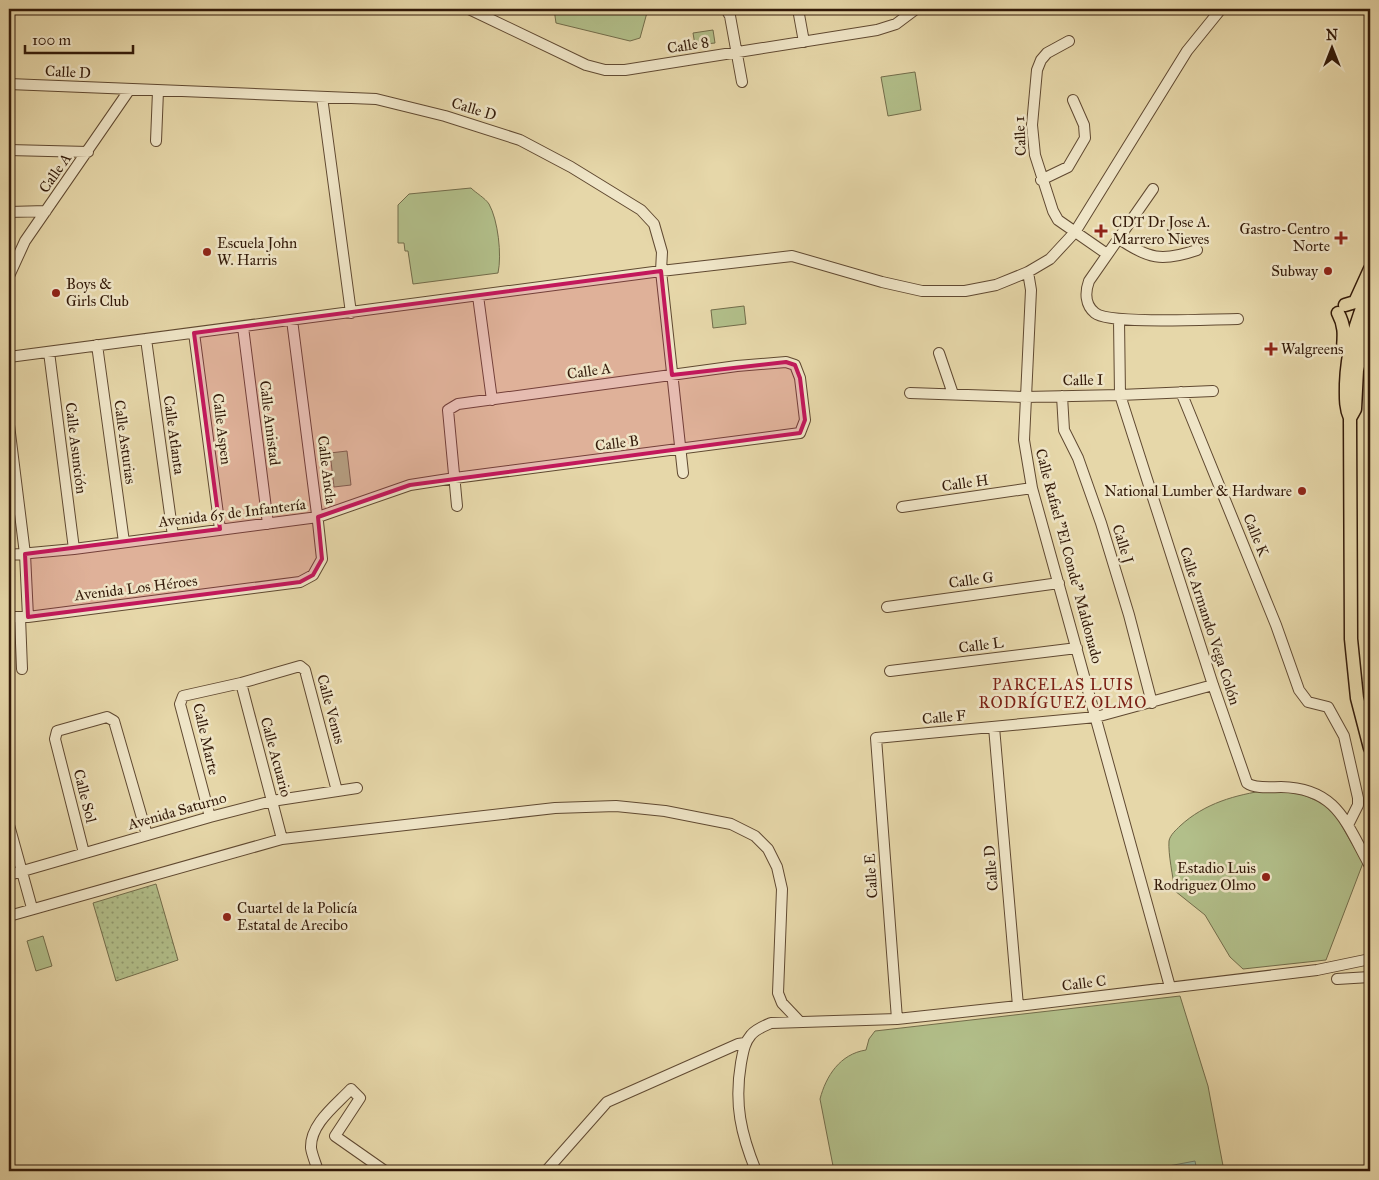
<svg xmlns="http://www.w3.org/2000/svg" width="1379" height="1180" font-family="'IM FELL Great Primer',serif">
  <defs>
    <pattern id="grass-dots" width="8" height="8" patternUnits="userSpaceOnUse" patternTransform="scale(1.25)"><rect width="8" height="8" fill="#b2bf8a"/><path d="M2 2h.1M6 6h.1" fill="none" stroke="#919a6f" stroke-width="1.8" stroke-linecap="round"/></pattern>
    <pattern id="water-rules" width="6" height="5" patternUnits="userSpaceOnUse" patternTransform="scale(1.25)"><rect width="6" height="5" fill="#97baa5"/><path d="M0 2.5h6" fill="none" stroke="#839f8d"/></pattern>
  </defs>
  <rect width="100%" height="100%" fill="#e6d7a9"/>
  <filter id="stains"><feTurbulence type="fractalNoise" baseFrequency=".004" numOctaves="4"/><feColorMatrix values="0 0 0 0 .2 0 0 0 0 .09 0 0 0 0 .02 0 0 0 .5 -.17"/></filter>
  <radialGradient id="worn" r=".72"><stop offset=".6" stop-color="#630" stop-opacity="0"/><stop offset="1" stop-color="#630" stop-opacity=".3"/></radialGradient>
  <!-- grass -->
  <path fill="url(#grass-dots)" stroke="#726c4a" d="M 156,884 L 178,960 L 116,981 L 93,903 Z"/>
  <!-- garden -->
  <path fill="#b2bf8a" stroke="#726c4a" d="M 554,9 L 648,9 L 640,38 L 630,41 L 556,23 Z
    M 713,30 L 715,43 L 695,45 L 693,33 Z
    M 915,72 L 921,110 L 888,116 L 881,77 Z
    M 471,188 C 476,193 485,198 489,204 C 498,220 502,255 498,273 L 413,284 L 408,251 L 405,251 L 404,243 L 398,243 L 398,205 L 409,194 Z
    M 744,306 L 746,324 L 713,328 L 711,310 Z
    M 347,451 L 351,485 L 334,487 L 330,453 Z
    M 1268,790 L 1292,790 L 1331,807 L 1363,863 L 1326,960 L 1243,969 L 1230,957 L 1205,915 L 1175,891 C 1173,877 1168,854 1169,841 C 1170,835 1176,830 1180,826 C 1205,803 1235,795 1268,790 Z
    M 43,936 L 52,966 L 36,971 L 27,941 Z
    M 1180,996 L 1208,1086 L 1224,1171 L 834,1171 L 820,1099 C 826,1076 840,1054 866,1050 L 869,1039 L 875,1031 Z"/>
  <!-- water -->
  <path fill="url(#water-rules)" stroke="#6f7a67" d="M 1195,1161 L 1197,1171 L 1142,1171 Z"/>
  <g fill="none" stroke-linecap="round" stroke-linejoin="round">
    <!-- minor casing -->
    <g stroke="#604931" stroke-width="12">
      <path id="minor" d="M 469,9 L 586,65 L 605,70 L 625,70 L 877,30 L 896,24 L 916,9
        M 726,9 L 730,16 L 742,82
        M 798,9 L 804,42
        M 1069,41 L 1047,53 L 1041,60 L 1037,70 L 1032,125 L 1035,155 L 1053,211 L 1058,220 L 1107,254
        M 9,84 L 376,99 L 445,116 L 520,140 L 571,167 L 641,210 L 654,224 L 662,252 L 661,271 L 683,473
        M 322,97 L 351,313
        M 156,141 L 158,91
        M 9,150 L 88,152
        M 1041,180 L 1068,167 L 1085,138 L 1084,125 L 1073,100
        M 1153,189 L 1089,281 C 1085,292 1085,305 1095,313 C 1110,325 1213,319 1238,319
        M 9,212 L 46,211
        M 1118,238 C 1148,259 1162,262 1197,250
        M 1028,272 L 1031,290 L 1024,440 L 1032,488 L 1170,987
        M 9,276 L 25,241 L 130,89
        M 478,296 L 492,400
        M 1119,320 L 1120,395 L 1213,685 L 1247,783 C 1255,789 1271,787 1281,787 C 1337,788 1346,823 1370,866
        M 243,327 L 268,524
        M 194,333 L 220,529
        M 146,339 L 173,536
        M 97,345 L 124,542
        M 49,352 L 74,549
        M 939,353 L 953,394
        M 9,357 L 661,271 L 792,256 L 882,282 L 922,291 L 965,291 L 996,285 L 1028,272 L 1050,259 L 1075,232 L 1187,51 L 1221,9
        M 1181,392 L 1276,625 L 1299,690 L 1308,702 L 1328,707 L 1344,736 L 1358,798 L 1358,805 L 1348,825
        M 910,393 L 1025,397 L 1120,395 L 1213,391
        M 1062,396 L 1064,430 L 1078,458 L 1101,523 L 1129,615 L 1152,703
        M 9,425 L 25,554 L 28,617
        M 902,507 L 1032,488
        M 9,555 L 74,549 L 318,517 L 410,485 L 455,478 L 800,433 L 805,420 L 800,378 L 795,365 L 786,362 L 737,366 L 458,404 L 448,410 L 457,506
        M 887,607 L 1059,583
        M 9,617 L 28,617 L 300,582 L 313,575 L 322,559 L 318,522 L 292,320
        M 20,617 L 22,669
        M 890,671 L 1077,648
        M 241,683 L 282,839
        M 994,727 L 1018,1006
        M 210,817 L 180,704 L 183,696 L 241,683 L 300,666 L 305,670 L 337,791
        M 9,825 L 32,908
        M 84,853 L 55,739 L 57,731 L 107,717 L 114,721 L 147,835
        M 9,875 L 210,817 L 272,801 L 357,788
        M 9,916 L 282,839 L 555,808 L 616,806 L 665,811 L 731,824 L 755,836 L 768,849 L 777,867 L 782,889 L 778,993 L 782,1003 L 800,1022
        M 1337,979 L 1370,977
        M 897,1019 L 876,738 L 1096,717 L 1213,685
        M 318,1171 C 316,1164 312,1155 311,1148 C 310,1124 336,1105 351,1089 L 360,1098 L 335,1136 L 385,1171
        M 546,1171 L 607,1102 L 738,1044 L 745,1043
        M 756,1171 C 741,1134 734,1104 741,1063 C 743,1053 744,1043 751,1035 C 756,1029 764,1026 771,1023 L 897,1019 L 1018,1006 L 1317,970 L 1370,959"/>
    </g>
    <!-- major casing -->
    <g stroke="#331a09" stroke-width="15">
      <path id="major" d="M 1370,289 C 1356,320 1347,350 1346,384 C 1346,396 1345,407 1350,418 L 1351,639 L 1357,698 L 1370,748
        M 1345,305 L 1355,302 L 1370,269
        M 1338,313 C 1345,326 1344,335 1343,349
        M 1350,418 L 1355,409 L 1357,370 L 1370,317"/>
    </g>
    <!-- minor -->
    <use href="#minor" stroke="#efe5c7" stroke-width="10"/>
    <!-- major -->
    <use href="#major" stroke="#e6d7a9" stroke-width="12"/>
  </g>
  <!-- marked area -->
  <path fill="#c2185b" fill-opacity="0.2" stroke="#c2185b" stroke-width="4" stroke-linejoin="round" d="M 661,271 L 672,375 L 786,362 L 795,365 L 800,378 L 805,420 L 800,433 L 410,485 L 318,517 L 322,559 L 313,575 L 300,582 L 28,617 L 25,554 L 220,529 L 194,333 Z"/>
  <!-- markers -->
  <g fill="#8f2418" stroke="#efe5c7" stroke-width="2">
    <path d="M1098.5 223.5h5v5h5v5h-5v5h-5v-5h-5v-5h5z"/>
    <path d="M1338.5 230.5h5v5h5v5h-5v5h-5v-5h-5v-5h5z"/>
    <circle cx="207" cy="252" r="5"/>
    <circle cx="1328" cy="271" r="5"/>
    <circle cx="56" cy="293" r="5"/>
    <path d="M1268.5 341.5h5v5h5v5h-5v5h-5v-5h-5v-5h5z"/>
    <circle cx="1302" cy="491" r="5"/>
    <circle cx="1266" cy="877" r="5"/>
    <circle cx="227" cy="917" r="5"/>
  </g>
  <g text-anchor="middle" stroke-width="5" stroke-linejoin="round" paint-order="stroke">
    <!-- street labels -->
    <g font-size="15" fill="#331a09" stroke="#efe5c7">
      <text transform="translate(688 45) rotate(-9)" y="5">Calle 8</text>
      <text transform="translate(68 72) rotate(3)" y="5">Calle D</text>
      <text transform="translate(474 109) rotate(17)" y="5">Calle D</text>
      <text transform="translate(1020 136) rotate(-93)" y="5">Calle 1</text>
      <text transform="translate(55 173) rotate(-55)" y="5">Calle A</text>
      <text transform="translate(589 371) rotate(-8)" y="5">Calle A</text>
      <text transform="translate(1083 380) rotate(-1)" y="5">Calle I</text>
      <text transform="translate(270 423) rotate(83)" y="5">Calle Amistad</text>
      <text transform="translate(222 429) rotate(83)" y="5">Calle Aspen</text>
      <text transform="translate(174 435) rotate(82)" y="5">Calle Atlanta</text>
      <text transform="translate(125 442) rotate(82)" y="5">Calle Asturias</text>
      <text transform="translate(617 443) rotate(-7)" y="5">Calle B</text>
      <text transform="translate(76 448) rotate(83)" y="5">Calle Asunción</text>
      <text transform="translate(327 470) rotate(83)" y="5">Calle Ancla</text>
      <text transform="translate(965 483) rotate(-8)" y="5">Calle H</text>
      <text transform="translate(232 513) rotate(-7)" y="5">Avenida 65 de Infantería</text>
      <text transform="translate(1256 535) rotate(68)" y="5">Calle K</text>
      <text transform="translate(1123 544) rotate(73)" y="5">Calle J</text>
      <text transform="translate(1069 556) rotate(75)" y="5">Calle Rafael "El Conde" Maldonado</text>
      <text transform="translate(971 580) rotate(-8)" y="5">Calle G</text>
      <text transform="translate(136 588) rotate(-7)" y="5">Avenida Los Héroes</text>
      <text transform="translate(1210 626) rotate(72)" y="5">Calle Armando Vega Colón</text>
      <text transform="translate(981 645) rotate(-7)" y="5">Calle L</text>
      <text transform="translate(331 709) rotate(75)" y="5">Calle Venus</text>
      <text transform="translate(944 717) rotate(-5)" y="5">Calle F</text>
      <text transform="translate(206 739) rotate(77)" y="5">Calle Marte</text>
      <text transform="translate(276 757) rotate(75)" y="5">Calle Acuario</text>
      <text transform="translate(85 796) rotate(76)" y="5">Calle Sol</text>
      <text transform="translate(177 811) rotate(-16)" y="5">Avenida Saturno</text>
      <text transform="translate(991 868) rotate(-95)" y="5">Calle D</text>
      <text transform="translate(871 876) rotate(-94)" y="5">Calle E</text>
      <text transform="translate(1084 983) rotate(-7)" y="5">Calle C</text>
    </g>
    <!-- poi labels -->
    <g font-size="15" fill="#331a09" stroke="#efe5c7" text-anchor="start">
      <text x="1112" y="227">CDT Dr Jose A.<tspan x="1112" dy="17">Marrero Nieves</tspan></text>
      <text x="1330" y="234" text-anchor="end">Gastro-Centro<tspan x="1330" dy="17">Norte</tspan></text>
      <text x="217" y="248">Escuela John<tspan x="217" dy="17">W. Harris</tspan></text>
      <text x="1318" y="276" text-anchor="end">Subway</text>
      <text x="66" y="289">Boys &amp;<tspan x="66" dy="17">Girls Club</tspan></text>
      <text x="1281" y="354">Walgreens</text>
      <text x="1292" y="496" text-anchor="end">National Lumber &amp; Hardware</text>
      <text x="1256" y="873" text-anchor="end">Estadio Luis<tspan x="1256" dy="17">Rodriguez Olmo</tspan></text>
      <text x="237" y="913">Cuartel de la Policía<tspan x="237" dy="17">Estatal de Arecibo</tspan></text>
    </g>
    <!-- neighbourhood labels -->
    <g font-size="16" letter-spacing="1" fill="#7a1f14" stroke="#efe5c7">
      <text x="1063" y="690">PARCELAS LUIS<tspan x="1063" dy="18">RODRÍGUEZ OLMO</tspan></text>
    </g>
  </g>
  <!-- margin -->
  <rect width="1379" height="1180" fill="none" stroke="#e6d7a9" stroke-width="30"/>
  <rect x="10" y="10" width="1359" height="1160" fill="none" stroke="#331a09" stroke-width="2.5"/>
  <rect x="15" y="15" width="1349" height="1150" fill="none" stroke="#331a09"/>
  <!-- north arrow -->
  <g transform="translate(1332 48)" stroke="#efe5c7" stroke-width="4" paint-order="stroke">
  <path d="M0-4L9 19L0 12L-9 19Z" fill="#331a09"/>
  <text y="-8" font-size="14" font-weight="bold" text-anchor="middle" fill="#331a09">N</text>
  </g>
  <!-- scale -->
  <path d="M25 45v8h108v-8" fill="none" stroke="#331a09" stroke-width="2.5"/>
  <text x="32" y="45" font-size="15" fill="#331a09" stroke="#efe5c7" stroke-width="4" paint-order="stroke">100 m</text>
  <rect width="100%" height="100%" filter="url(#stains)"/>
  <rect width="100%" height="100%" fill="url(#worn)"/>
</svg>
